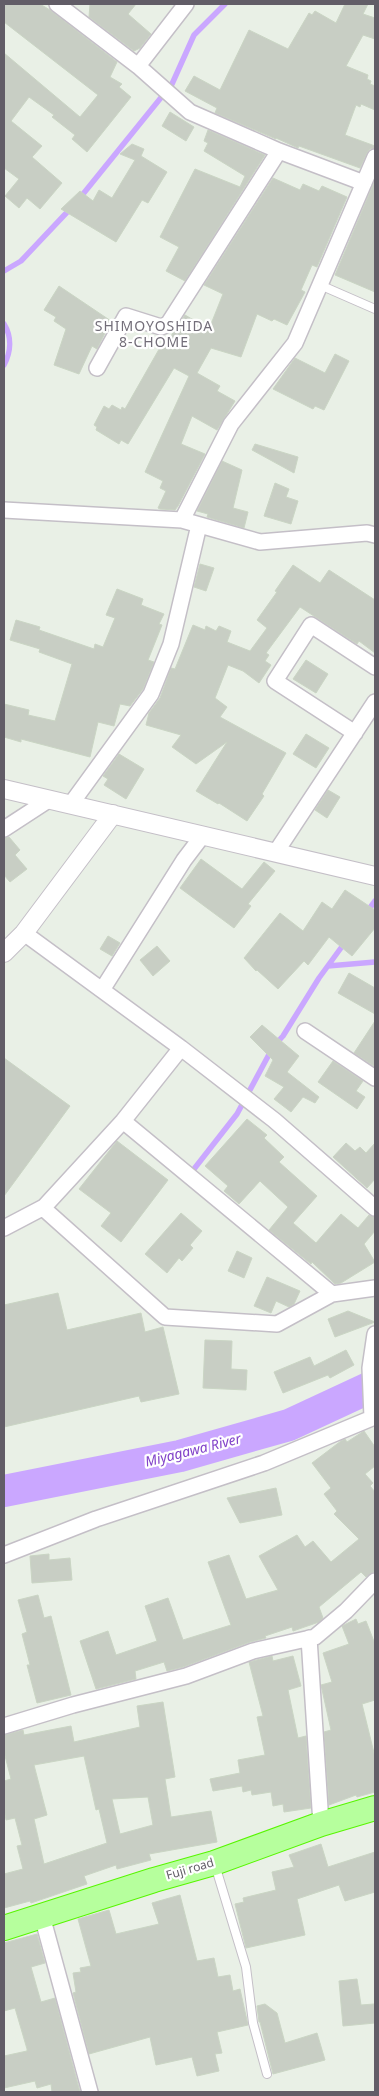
<svg xmlns="http://www.w3.org/2000/svg" width="379" height="2096" font-family="'Noto Sans',sans-serif">
  <rect width="100%" height="100%" fill="#e9f0e6"/>
  <g fill="none" stroke-linecap="round" stroke-linejoin="round">
    <!-- stream -->
    <path stroke="#caa7ff" stroke-width="5.5" d="M 79,199 L 172,84 L 194,35 L 225,4
      M 4,271 L 21,261 L 71,208
      M 4,324 C 12,337 11,352 4,365
      M 366,913 L 375,901
      M 328,966 L 375,962
      M 194,1169 L 237,1114 L 273,1047 L 283,1036 L 319,978 L 346,941"/>
    <!-- river -->
    <path stroke="#caa7ff" stroke-width="32" d="M 4,1491 L 180,1456 L 289,1425 L 375,1385"/>
  </g>
  <!-- building -->
  <path fill="#c8cec4" stroke="#cad5c4" fill-rule="evenodd" d="M 4,4 L 40,4 L 50,10 L 117,62 L 110,77 L 122,84 L 119,87 L 131,97 L 87,152 L 72,139 L 75,135 L 52,117 L 54,115 L 29,97 L 11,121 L 42,146 L 32,157 L 62,183 L 40,209 L 27,198 L 19,208 L 5,196 L 19,179 L 4,168 L 4,53 L 80,117 L 98,95 L 4,22 Z
    M 90,4 L 136,4 L 128,14 L 151,34 L 140,48 L 134,51 L 89,17 Z
    M 345,4 L 368,4 L 363,14 L 375,18 L 375,39 L 363,35 L 346,66 L 368,75 L 367,79 L 371,81 L 370,84 L 375,86 L 375,110 L 361,104 L 360,107 L 356,105 L 345,135 L 375,146 L 375,148 L 370,149 L 367,153 L 360,168 L 299,146 L 298,148 L 276,138 L 276,139 L 215,113 L 217,108 L 185,91 L 194,76 L 220,90 L 249,30 L 288,49 L 309,13 L 312,15 L 315,11 L 336,23 Z
    M 170,112 L 194,127 L 186,141 L 162,126 Z
    M 208,130 L 265,155 L 185,281 L 166,271 L 179,247 L 160,237 L 195,169 L 240,187 L 245,176 L 204,151 L 208,143 L 204,141 Z
    M 132,144 L 144,149 L 141,156 L 167,172 L 148,203 L 142,200 L 116,242 L 61,209 L 80,191 L 93,201 L 99,190 L 112,198 L 135,160 L 120,154 Z
    M 273,178 L 300,190 L 303,184 L 319,191 L 322,186 L 347,197 L 317,267 L 312,265 L 301,290 L 305,292 L 287,325 L 274,319 L 272,321 L 257,314 L 241,357 L 211,348 L 197,373 L 220,386 L 217,391 L 235,401 L 217,430 L 192,416 L 181,444 L 205,454 L 178,506 L 175,510 L 160,509 L 158,508 L 166,491 L 160,488 L 163,481 L 145,472 L 189,376 L 174,368 L 128,444 L 121,440 L 119,444 L 96,430 L 97,427 L 94,425 L 104,406 L 109,409 L 112,405 L 121,410 L 122,407 L 125,409 L 162,344 L 165,345 L 185,315 L 209,329 L 223,294 L 204,285 Z
    M 375,180 L 375,292 L 335,275 Z
    M 59,286 L 111,321 L 97,349 L 92,346 L 79,374 L 54,365 L 66,329 L 54,321 L 56,317 L 44,310 Z
    M 335,354 L 349,361 L 324,410 L 315,406 L 313,409 L 273,389 L 295,358 L 325,373 Z
    M 255,444 L 298,457 L 294,473 L 252,450 Z
    M 222,461 L 242,470 L 233,508 L 248,512 L 244,528 L 207,517 L 208,514 L 197,511 Z
    M 275,483 L 289,489 L 286,497 L 298,501 L 291,524 L 264,516 Z
    M 200,564 L 214,568 L 206,591 L 194,587 Z
    M 293,565 L 320,583 L 329,570 L 375,600 L 375,653 L 359,641 L 357,644 L 300,607 L 266,653 L 269,655 L 265,661 L 271,665 L 259,683 L 243,671 L 228,665 L 215,698 L 227,707 L 220,717 L 286,753 L 262,794 L 264,796 L 247,821 L 219,803 L 218,804 L 196,791 L 227,742 L 196,764 L 172,747 L 181,735 L 146,725 L 149,713 L 160,698 L 171,668 L 175,669 L 193,625 L 205,630 L 206,626 L 216,631 L 219,626 L 231,631 L 227,642 L 250,651 L 267,628 L 257,620 L 277,592 L 275,591 Z
    M 117,589 L 143,599 L 141,605 L 164,614 L 159,624 L 162,625 L 148,660 L 154,662 L 143,689 L 130,706 L 120,704 L 114,726 L 98,722 L 90,757 L 21,739 L 21,742 L 4,737 L 4,704 L 29,710 L 28,715 L 55,721 L 72,664 L 39,652 L 40,649 L 10,640 L 16,620 L 40,627 L 39,630 L 94,649 L 95,644 L 103,647 L 115,618 L 106,615 Z
    M 306,660 L 328,674 L 316,693 L 293,679 Z
    M 306,734 L 329,748 L 316,768 L 293,754 Z
    M 119,754 L 144,769 L 126,799 L 104,785 L 108,779 L 103,776 Z
    M 328,790 L 340,797 L 327,818 L 315,810 Z
    M 9,837 L 20,850 L 15,855 L 27,869 L 10,882 L 4,875 L 4,838 Z
    M 201,859 L 242,889 L 264,862 L 275,871 L 248,904 L 251,906 L 234,928 L 180,888 Z
    M 345,890 L 375,910 L 375,928 L 352,956 L 329,937 L 308,965 L 304,961 L 278,989 L 257,970 L 256,971 L 244,958 L 280,913 L 303,931 L 322,902 L 332,909 Z
    M 108,936 L 120,943 L 112,956 L 100,949 Z
    M 157,946 L 170,961 L 153,976 L 140,960 Z
    M 349,973 L 375,988 L 375,1014 L 338,993 Z
    M 375,1021 L 375,1064 L 374,1066 L 354,1053 Z
    M 262,1025 L 299,1056 L 287,1072 L 319,1097 L 315,1103 L 303,1097 L 291,1112 L 274,1099 L 284,1087 L 265,1076 L 273,1060 L 250,1037 Z
    M 4,1058 L 70,1106 L 4,1196 Z
    M 333,1061 L 363,1081 L 356,1091 L 365,1097 L 357,1109 L 318,1082 Z
    M 247,1119 L 267,1135 L 264,1138 L 284,1157 L 279,1162 L 317,1196 L 293,1223 L 316,1243 L 341,1214 L 358,1228 L 369,1215 L 375,1217 L 375,1231 L 364,1244 L 375,1262 L 341,1283 L 335,1284 L 312,1262 L 311,1264 L 269,1230 L 288,1207 L 260,1181 L 239,1204 L 224,1191 L 228,1186 L 205,1166 Z
    M 117,1141 L 168,1180 L 121,1242 L 101,1226 L 111,1213 L 79,1189 Z
    M 346,1143 L 355,1151 L 360,1147 L 366,1153 L 375,1143 L 375,1179 L 367,1188 L 333,1157 Z
    M 181,1213 L 202,1231 L 190,1245 L 193,1248 L 182,1261 L 179,1258 L 167,1273 L 145,1254 Z
    M 237,1251 L 252,1258 L 244,1278 L 228,1271 Z
    M 267,1277 L 300,1291 L 294,1304 L 289,1307 L 276,1301 L 271,1313 L 254,1306 Z
    M 58,1293 L 67,1330 L 141,1313 L 145,1332 L 163,1327 L 179,1394 L 141,1402 L 139,1396 L 4,1427 L 4,1305 Z
    M 348,1311 L 375,1322 L 335,1337 L 328,1319 Z
    M 205,1340 L 232,1341 L 231,1369 L 247,1370 L 246,1390 L 203,1388 Z
    M 346,1350 L 354,1365 L 330,1378 L 328,1375 L 283,1393 L 274,1372 L 310,1357 L 314,1366 Z
    M 364,1431 L 375,1447 L 375,1466 L 365,1474 L 373,1483 L 370,1486 L 375,1492 L 375,1571 L 366,1577 L 361,1572 L 319,1607 L 323,1618 L 319,1622 L 293,1631 L 292,1627 L 265,1636 L 266,1638 L 250,1642 L 183,1667 L 167,1671 L 164,1662 L 135,1671 L 136,1679 L 96,1689 L 80,1641 L 108,1631 L 116,1655 L 157,1641 L 145,1606 L 168,1598 L 183,1640 L 231,1625 L 208,1562 L 229,1555 L 246,1599 L 278,1590 L 259,1556 L 297,1535 L 305,1547 L 313,1541 L 331,1562 L 359,1539 L 334,1514 L 337,1511 L 324,1494 L 331,1488 L 312,1463 L 341,1441 L 345,1439 L 347,1442 Z
    M 276,1488 L 282,1515 L 240,1523 L 227,1498 Z
    M 49,1554 L 49,1560 L 70,1558 L 72,1580 L 32,1583 L 30,1556 Z
    M 38,1595 L 44,1618 L 51,1616 L 71,1695 L 37,1703 L 27,1665 L 30,1665 L 22,1634 L 27,1632 L 18,1600 Z
    M 356,1619 L 358,1624 L 366,1621 L 375,1644 L 375,1700 L 362,1704 L 375,1757 L 375,1792 L 357,1797 L 356,1795 L 329,1805 L 324,1732 L 331,1730 L 321,1685 L 332,1682 L 323,1653 L 349,1644 L 342,1626 Z
    M 272,1656 L 273,1661 L 293,1656 L 301,1686 L 288,1690 L 298,1738 L 306,1736 L 311,1808 L 284,1812 L 283,1804 L 273,1806 L 271,1792 L 252,1795 L 251,1790 L 243,1792 L 242,1786 L 213,1791 L 210,1779 L 240,1773 L 238,1760 L 265,1755 L 257,1717 L 263,1716 L 249,1662 Z
    M 163,1702 L 175,1777 L 165,1779 L 171,1817 L 211,1811 L 217,1842 L 149,1854 L 151,1860 L 117,1869 L 116,1865 L 84,1876 L 87,1884 L 31,1903 L 30,1901 L 4,1908 L 4,1874 L 23,1869 L 17,1846 L 22,1845 L 15,1818 L 6,1820 L 4,1809 L 4,1781 L 11,1779 L 4,1752 L 4,1735 L 23,1730 L 24,1735 L 71,1726 L 74,1742 L 140,1727 L 137,1706 ZM 84,1756 L 96,1810 L 99,1809 L 107,1843 L 44,1864 L 34,1819 L 47,1815 L 34,1765 ZM 148,1797 L 153,1825 L 120,1834 L 112,1799 Z
    M 321,1844 L 328,1867 L 375,1852 L 375,1892 L 345,1901 L 339,1885 L 297,1899 L 305,1935 L 246,1948 L 235,1904 L 244,1902 L 243,1898 L 276,1890 L 272,1872 L 294,1867 L 289,1855 Z
    M 180,1895 L 197,1961 L 214,1958 L 218,1977 L 230,1975 L 233,1991 L 240,1989 L 248,2025 L 217,2032 L 222,2053 L 215,2054 L 219,2071 L 197,2076 L 192,2057 L 156,2065 L 150,2037 L 89,2054 L 73,1993 L 76,1992 L 73,1973 L 81,1972 L 80,1968 L 91,1966 L 78,1919 L 109,1910 L 116,1934 L 159,1924 L 152,1903 Z
    M 37,1934 L 45,1963 L 31,1967 L 41,2002 L 55,1998 L 80,2092 L 52,2092 L 51,2084 L 37,2088 L 35,2081 L 4,2088 L 4,2056 L 27,2051 L 27,2049 L 15,2008 L 4,2011 L 4,1943 Z
    M 357,1979 L 361,2005 L 374,2004 L 375,2023 L 343,2026 L 339,1981 Z
    M 265,2004 L 277,2013 L 285,2043 L 317,2033 L 325,2060 L 273,2074 L 260,2022 L 259,2022 L 257,2006 Z"/>
  <g fill="none" stroke-linecap="round" stroke-linejoin="round">
    <!-- service casing -->
    <g stroke="#c4bfc7" stroke-width="10">
      <path id="service" d="M 320,285 L 375,309
        M 215,1865 L 246,1967 L 253,2023 L 267,2074"/>
    </g>
    <!-- minor casing -->
    <g stroke="#c4bfc7" stroke-width="18">
      <path id="minor" d="M 57,4 L 138,66 L 190,112 L 279,151 L 364,183
        M 138,66 L 186,4
        M 97,368 L 126,316 L 161,327 L 168,324 L 279,151
        M 4,510 L 182,520 L 260,542 L 367,533 L 375,535
        M 182,520 L 231,424 L 295,343 L 375,157
        M 355,733 L 275,681 L 311,625 L 375,667
        M 71,804 L 151,694 L 171,644 L 199,525
        M 4,829 L 50,799
        M 276,852 L 375,702
        M 24,933 L 181,1048 L 274,1120 L 375,1208
        M 102,990 L 184,860 L 203,835
        M 305,1031 L 375,1078
        M 123,1121 L 332,1294
        M 43,1208 L 165,1317 L 277,1324 L 332,1294 L 375,1288
        M 4,1228 L 44,1207 L 123,1121 L 181,1048
        M 4,1555 L 96,1519 L 264,1463 L 372,1418 L 370,1368 L 375,1334
        M 309,1638 L 321,1824
        M 4,1726 L 73,1705 L 186,1676 L 253,1651 L 315,1637 L 346,1611 L 375,1581
        M 42,1916 L 90,2092"/>
    </g>
    <!-- tertiary casing -->
    <g stroke="#c4bfc7" stroke-width="20">
      <path id="tertiary" d="M 4,789 L 375,876
        M 4,953 L 24,933 L 113,814"/>
    </g>
    <!-- trunk casing -->
    <g stroke="#57f600" stroke-width="26">
      <path id="trunk" d="M 4,1928 L 154,1880 L 214,1863 L 321,1824 L 375,1808"/>
    </g>
    <!-- service -->
    <use href="#service" stroke="#fff" stroke-width="8"/>
    <!-- minor -->
    <use href="#minor" stroke="#fff" stroke-width="15"/>
    <!-- tertiary -->
    <use href="#tertiary" stroke="#fff" stroke-width="18"/>
    <!-- trunk -->
    <use href="#trunk" stroke="#b6ff9d" stroke-width="24"/>
  </g>
  <g text-anchor="middle" stroke-width="4.5" stroke-linejoin="round" paint-order="stroke">
    <!-- street labels -->
    <g font-size="12" fill="#625d67" stroke="#fff">
      <text transform="translate(190 1869) rotate(-16)" y="4">Fuji road</text>
    </g>
    <!-- neighbourhood labels -->
    <g font-size="14" letter-spacing="1" fill="#736e79" stroke="#fff">
      <text x="154" y="331">SHIMOYOSHIDA<tspan x="154" dy="16">8-CHOME</tspan></text>
    </g>
    <!-- water labels -->
    <g font-size="14" font-style="italic" fill="#8243c9" stroke="#fff">
      <text transform="translate(193 1450) rotate(-14)" y="5">Miyagawa River</text>
    </g>
  </g>
  <!-- border -->
  <rect width="379" height="2096" fill="none" stroke="#625d67" stroke-width="10"/>
</svg>
